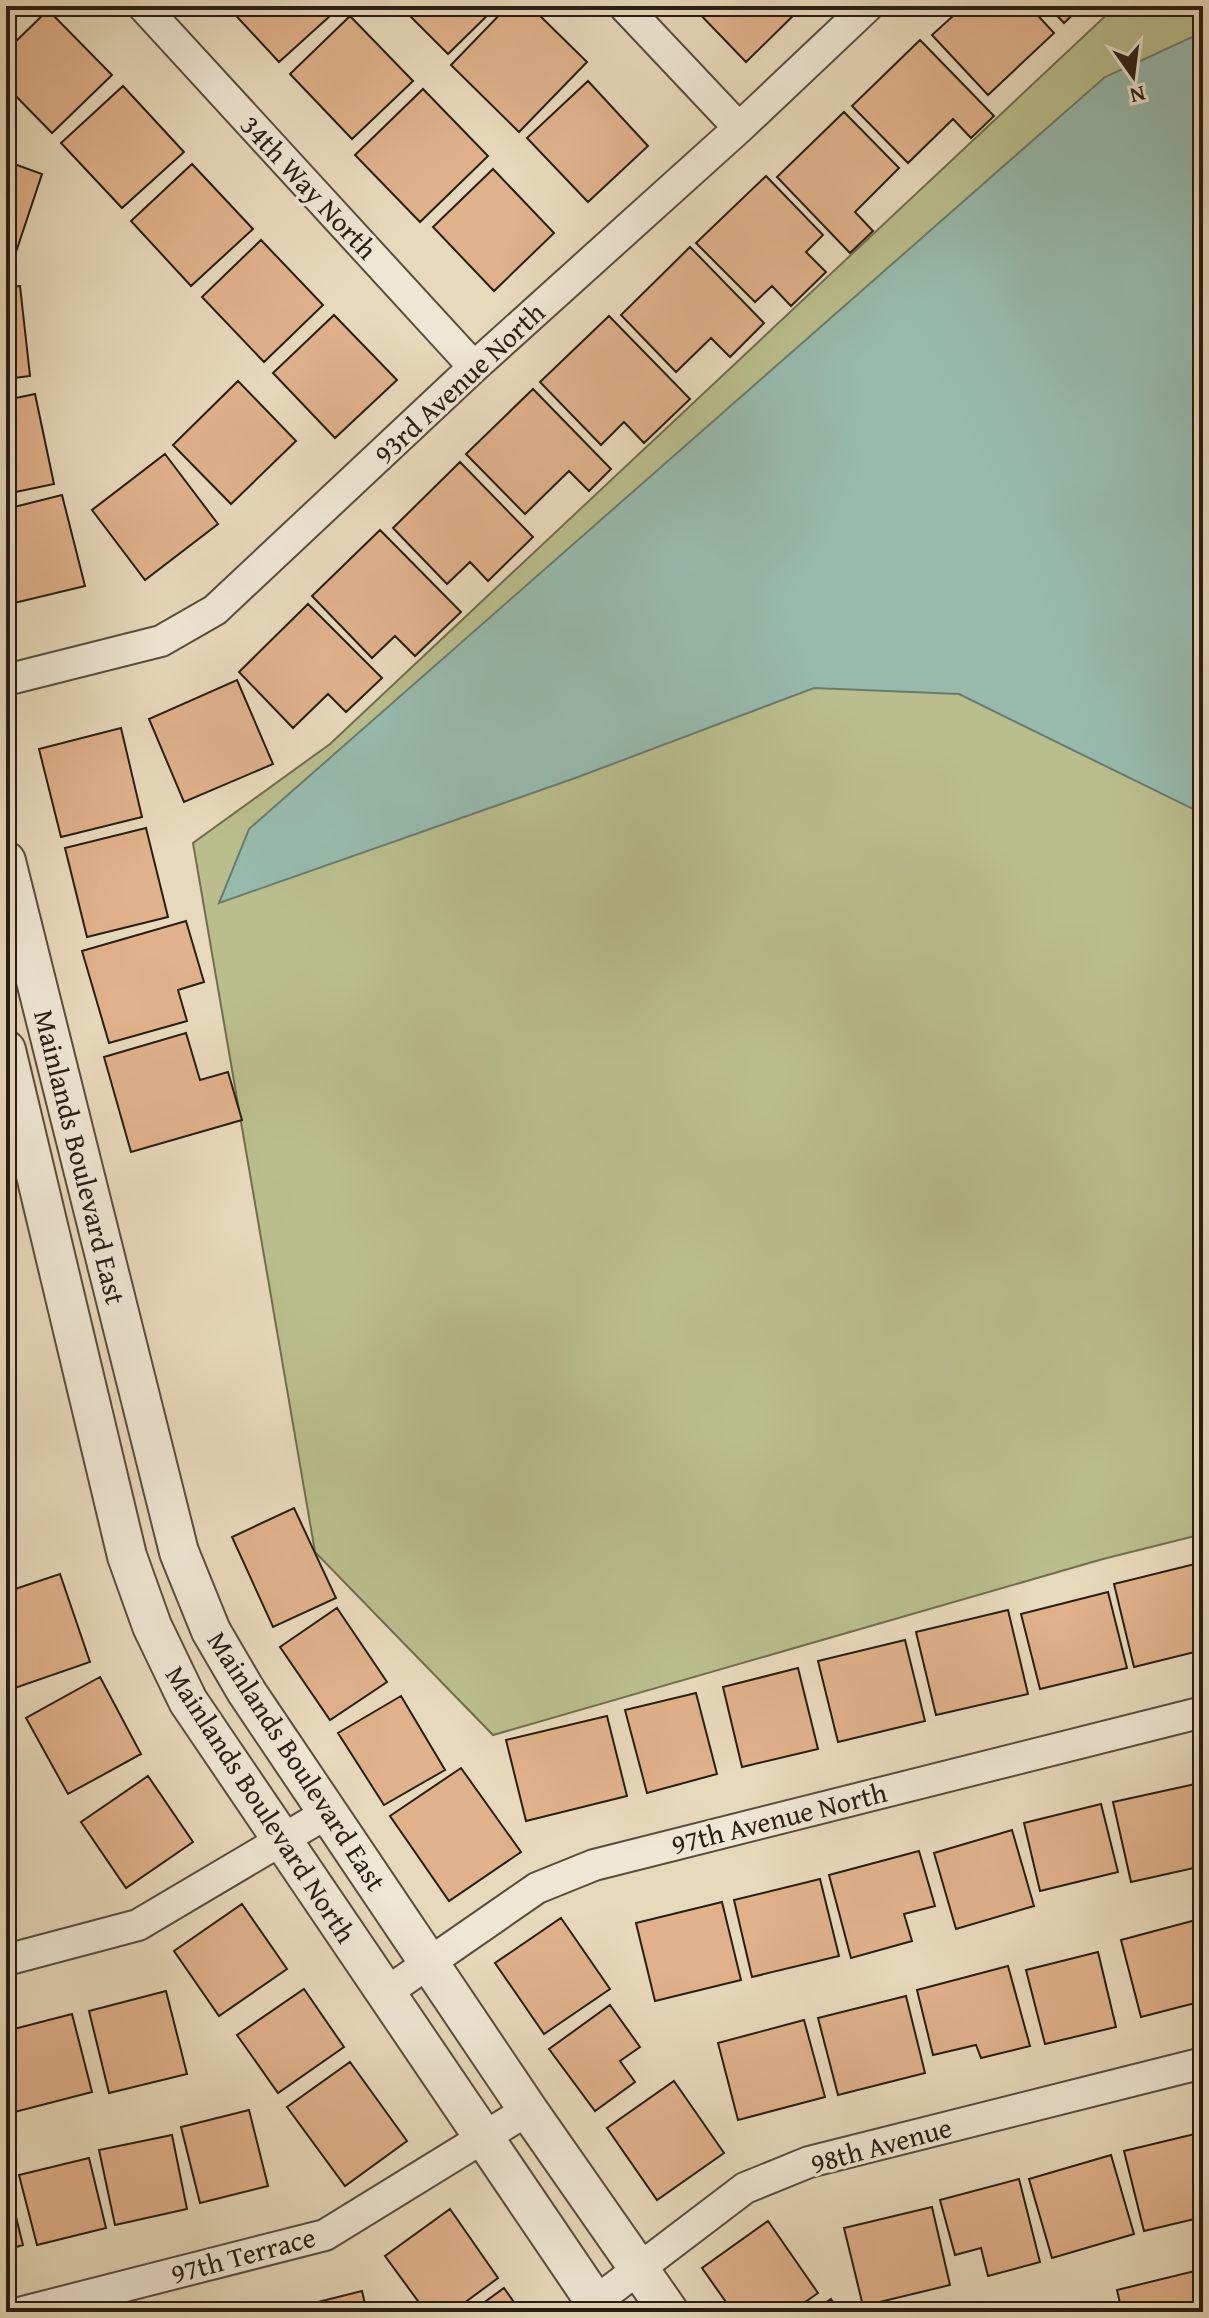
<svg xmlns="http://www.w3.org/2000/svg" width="1209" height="2318" font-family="'Gentium Book Plus',serif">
  <rect width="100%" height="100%" fill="#e7d9bb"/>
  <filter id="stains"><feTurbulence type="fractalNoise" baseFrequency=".0025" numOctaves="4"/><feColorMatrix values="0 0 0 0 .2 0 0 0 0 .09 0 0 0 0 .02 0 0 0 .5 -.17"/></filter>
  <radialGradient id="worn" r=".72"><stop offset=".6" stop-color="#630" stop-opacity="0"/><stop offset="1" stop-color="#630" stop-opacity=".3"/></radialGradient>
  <!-- green -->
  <path fill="#babe8d" stroke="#716e50" stroke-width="2" d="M 1116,6 L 1203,6 L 1203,1534 L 1103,1559 L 493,1735 L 315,1552 L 193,843 L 330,744 Z"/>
  <!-- water -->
  <path fill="#97baad" stroke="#6b7c6f" stroke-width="2" d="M 1203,32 L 1203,814 L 959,694 L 814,688 L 578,777 L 219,903 L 249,829 L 1105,77 Z"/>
  <!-- building -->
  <path fill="#e0b18b" stroke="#281e12" stroke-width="2" d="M 227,6 L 341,6 L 279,62 Z
    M 400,6 L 497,6 L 448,54 Z
    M 508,6 L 530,6 L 587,62 L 519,132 L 451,65 Z
    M 692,6 L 803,6 L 746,62 Z
    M 964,6 L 1029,6 L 1054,33 L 988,95 L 932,35 Z
    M 1048,6 L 1082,6 L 1064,23 Z
    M 48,10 L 112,75 L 52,133 L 6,86 L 6,51 Z
    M 350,16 L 413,81 L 352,139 L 290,74 Z
    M 920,40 L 994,116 L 971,138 L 953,119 L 908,163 L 852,106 Z
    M 588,81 L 648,146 L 588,202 L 527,138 Z
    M 123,86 L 184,152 L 122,208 L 61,143 Z
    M 423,89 L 488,156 L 420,222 L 355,155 Z
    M 844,112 L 899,168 L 855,212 L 873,231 L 850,253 L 777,177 Z
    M 6,161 L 42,174 L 13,261 L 6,259 Z
    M 192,164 L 253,229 L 191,286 L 131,221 Z
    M 493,169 L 554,233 L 494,291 L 433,227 Z
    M 766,176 L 823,235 L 806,252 L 826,272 L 791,306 L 772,286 L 755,302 L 696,243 Z
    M 261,240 L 323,305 L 264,362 L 202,297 Z
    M 690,247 L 764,323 L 730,357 L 711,338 L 676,372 L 621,315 Z
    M 20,286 L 30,376 L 6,379 L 6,287 Z
    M 334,315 L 397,380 L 335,438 L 273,373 Z
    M 609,316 L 690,399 L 644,443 L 624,422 L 601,445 L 540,382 Z
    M 238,381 L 296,441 L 231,504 L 173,445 Z
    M 533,389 L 611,469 L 589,491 L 569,471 L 525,514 L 466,454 Z
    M 35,394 L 54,484 L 6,494 L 6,400 Z
    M 165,454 L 218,524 L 145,580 L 92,510 Z
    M 460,462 L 533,537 L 488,581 L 470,562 L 447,584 L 393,528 Z
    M 62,495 L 85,586 L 6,605 L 6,509 Z
    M 380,530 L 461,612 L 415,656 L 395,636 L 372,658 L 312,596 Z
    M 308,604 L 382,678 L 346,712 L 328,694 L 293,728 L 239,672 Z
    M 237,680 L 273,764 L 184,802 L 149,719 Z
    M 121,728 L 142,817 L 61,837 L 39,749 Z
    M 146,828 L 168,917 L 87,937 L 65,848 Z
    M 186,921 L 204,982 L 178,990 L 187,1021 L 109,1043 L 82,951 Z
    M 186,1033 L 200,1080 L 228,1072 L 242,1120 L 131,1152 L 104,1057 Z
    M 294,1508 L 336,1598 L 273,1627 L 232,1537 Z
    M 1203,1562 L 1203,1650 L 1134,1667 L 1114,1584 Z
    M 60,1574 L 90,1662 L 12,1689 L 6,1672 L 6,1592 Z
    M 1108,1592 L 1127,1668 L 1040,1689 L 1021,1614 Z
    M 337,1608 L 387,1682 L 330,1720 L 280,1647 Z
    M 1008,1610 L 1028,1694 L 936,1715 L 916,1632 Z
    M 905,1640 L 925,1721 L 838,1742 L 818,1661 Z
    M 798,1668 L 818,1749 L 742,1767 L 723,1687 Z
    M 100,1677 L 141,1754 L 68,1794 L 26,1718 Z
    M 696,1693 L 717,1774 L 647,1793 L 625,1710 Z
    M 401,1696 L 445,1770 L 384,1805 L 338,1733 Z
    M 607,1716 L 627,1796 L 526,1821 L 506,1740 Z
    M 461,1768 L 521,1852 L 449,1901 L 390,1816 Z
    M 148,1776 L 193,1842 L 126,1888 L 81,1822 Z
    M 1200,1783 L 1203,1798 L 1203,1866 L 1131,1882 L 1113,1802 Z
    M 1101,1804 L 1118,1872 L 1040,1891 L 1024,1823 Z
    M 1012,1830 L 1034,1906 L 956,1929 L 934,1853 Z
    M 919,1851 L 935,1906 L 904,1914 L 912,1941 L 851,1958 L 829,1875 Z
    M 820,1879 L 839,1956 L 752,1977 L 734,1900 Z
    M 722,1902 L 741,1980 L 655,2001 L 636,1923 Z
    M 242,1904 L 287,1969 L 219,2016 L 174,1951 Z
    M 561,1918 L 610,1989 L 544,2034 L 495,1963 Z
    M 1203,1918 L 1203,2001 L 1141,2017 L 1121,1940 Z
    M 1098,1952 L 1116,2027 L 1045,2044 L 1026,1970 Z
    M 1008,1966 L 1030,2046 L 981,2058 L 976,2045 L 933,2055 L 917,1990 Z
    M 304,1989 L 344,2047 L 278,2093 L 237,2035 Z
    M 166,1991 L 187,2074 L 109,2093 L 89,2011 Z
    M 906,1996 L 925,2073 L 838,2095 L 818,2018 Z
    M 610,2005 L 640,2047 L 620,2061 L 635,2082 L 595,2111 L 549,2049 Z
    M 72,2014 L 92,2092 L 7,2114 L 6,2031 Z
    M 804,2020 L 825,2097 L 738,2120 L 718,2043 Z
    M 350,2062 L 407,2141 L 345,2186 L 287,2107 Z
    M 674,2081 L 724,2153 L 657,2200 L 607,2128 Z
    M 249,2110 L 268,2186 L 200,2203 L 181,2127 Z
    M 1203,2132 L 1203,2217 L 1144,2231 L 1124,2151 Z
    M 172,2135 L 187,2209 L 115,2225 L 99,2150 Z
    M 1111,2155 L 1134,2234 L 1052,2258 L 1029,2179 Z
    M 89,2158 L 106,2228 L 37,2245 L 19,2175 Z
    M 6,2177 L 23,2245 L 6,2250 Z
    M 1019,2179 L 1040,2262 L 988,2276 L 981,2248 L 955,2255 L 940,2200 Z
    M 932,2207 L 950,2285 L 863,2306 L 844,2228 Z
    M 450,2209 L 498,2278 L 452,2312 L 426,2312 L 385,2256 Z
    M 768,2221 L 818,2293 L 791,2312 L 733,2312 L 702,2268 Z
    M 1203,2269 L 1203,2312 L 1122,2312 L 1117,2290 Z
    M 504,2288 L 521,2312 L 471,2312 Z
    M 362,2291 L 367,2312 L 278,2312 Z
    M 831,2299 L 840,2312 L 812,2312 Z"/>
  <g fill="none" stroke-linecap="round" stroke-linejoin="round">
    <!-- minor casing -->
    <g stroke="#584d3c" stroke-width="34">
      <path id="minor" d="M 143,6 L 474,367
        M 624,6 L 739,128
        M 6,680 L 161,641 L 215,610 L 474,367 L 739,128 L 868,6
        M 6,1960 L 138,1925 L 329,1812
        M 384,1994 L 537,1888 L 594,1865 L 1203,1712
        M 595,2302 L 745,2188 L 809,2162 L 1203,2063
        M 23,2312 L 325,2235 L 528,2110"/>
    </g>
    <!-- tertiary casing -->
    <g stroke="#584d3c" stroke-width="42">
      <path id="tertiary" d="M 6,861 L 179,1552 L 211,1631 L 246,1691 L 528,2110 L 669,2312
        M 6,1050 L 127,1556 L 152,1626 L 188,1701 L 602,2312"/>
    </g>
    <!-- minor -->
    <use href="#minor" stroke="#efe6d3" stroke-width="30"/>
    <!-- tertiary -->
    <use href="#tertiary" stroke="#efe6d3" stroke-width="38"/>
  </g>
  <g text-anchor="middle" stroke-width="7" stroke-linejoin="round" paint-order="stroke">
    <!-- street labels -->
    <g font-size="28" fill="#281e12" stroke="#efe6d3">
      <text transform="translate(309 187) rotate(47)" y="10">34th Way North</text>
      <text transform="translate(459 383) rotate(-43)" y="10">93rd Avenue North</text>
      <text transform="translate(80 1157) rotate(76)" y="10">Mainlands Boulevard East</text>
      <text transform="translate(297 1761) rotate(57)" y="10">Mainlands Boulevard East</text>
      <text transform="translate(261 1804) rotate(57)" y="10">Mainlands Boulevard North</text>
      <text transform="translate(779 1818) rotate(-14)" y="10">97th Avenue North</text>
      <text transform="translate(881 2145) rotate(-15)" y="10">98th Avenue</text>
      <text transform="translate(243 2255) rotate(-15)" y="10">97th Terrace</text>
    </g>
  </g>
  <!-- margin -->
  <rect width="1209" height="2318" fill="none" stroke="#e7d9bb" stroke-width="32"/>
  <rect x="8" y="8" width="1193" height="2302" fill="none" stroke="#281e12" stroke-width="4"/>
  <rect x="16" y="16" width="1177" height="2286" fill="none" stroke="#281e12" stroke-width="2"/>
  <!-- north arrow -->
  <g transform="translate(1133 76) rotate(166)" stroke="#efe6d3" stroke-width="6" paint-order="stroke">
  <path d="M0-6L14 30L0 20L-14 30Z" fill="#281e12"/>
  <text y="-12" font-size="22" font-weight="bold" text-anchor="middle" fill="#281e12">N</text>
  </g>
  <rect width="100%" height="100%" filter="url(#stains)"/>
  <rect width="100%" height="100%" fill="url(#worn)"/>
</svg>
